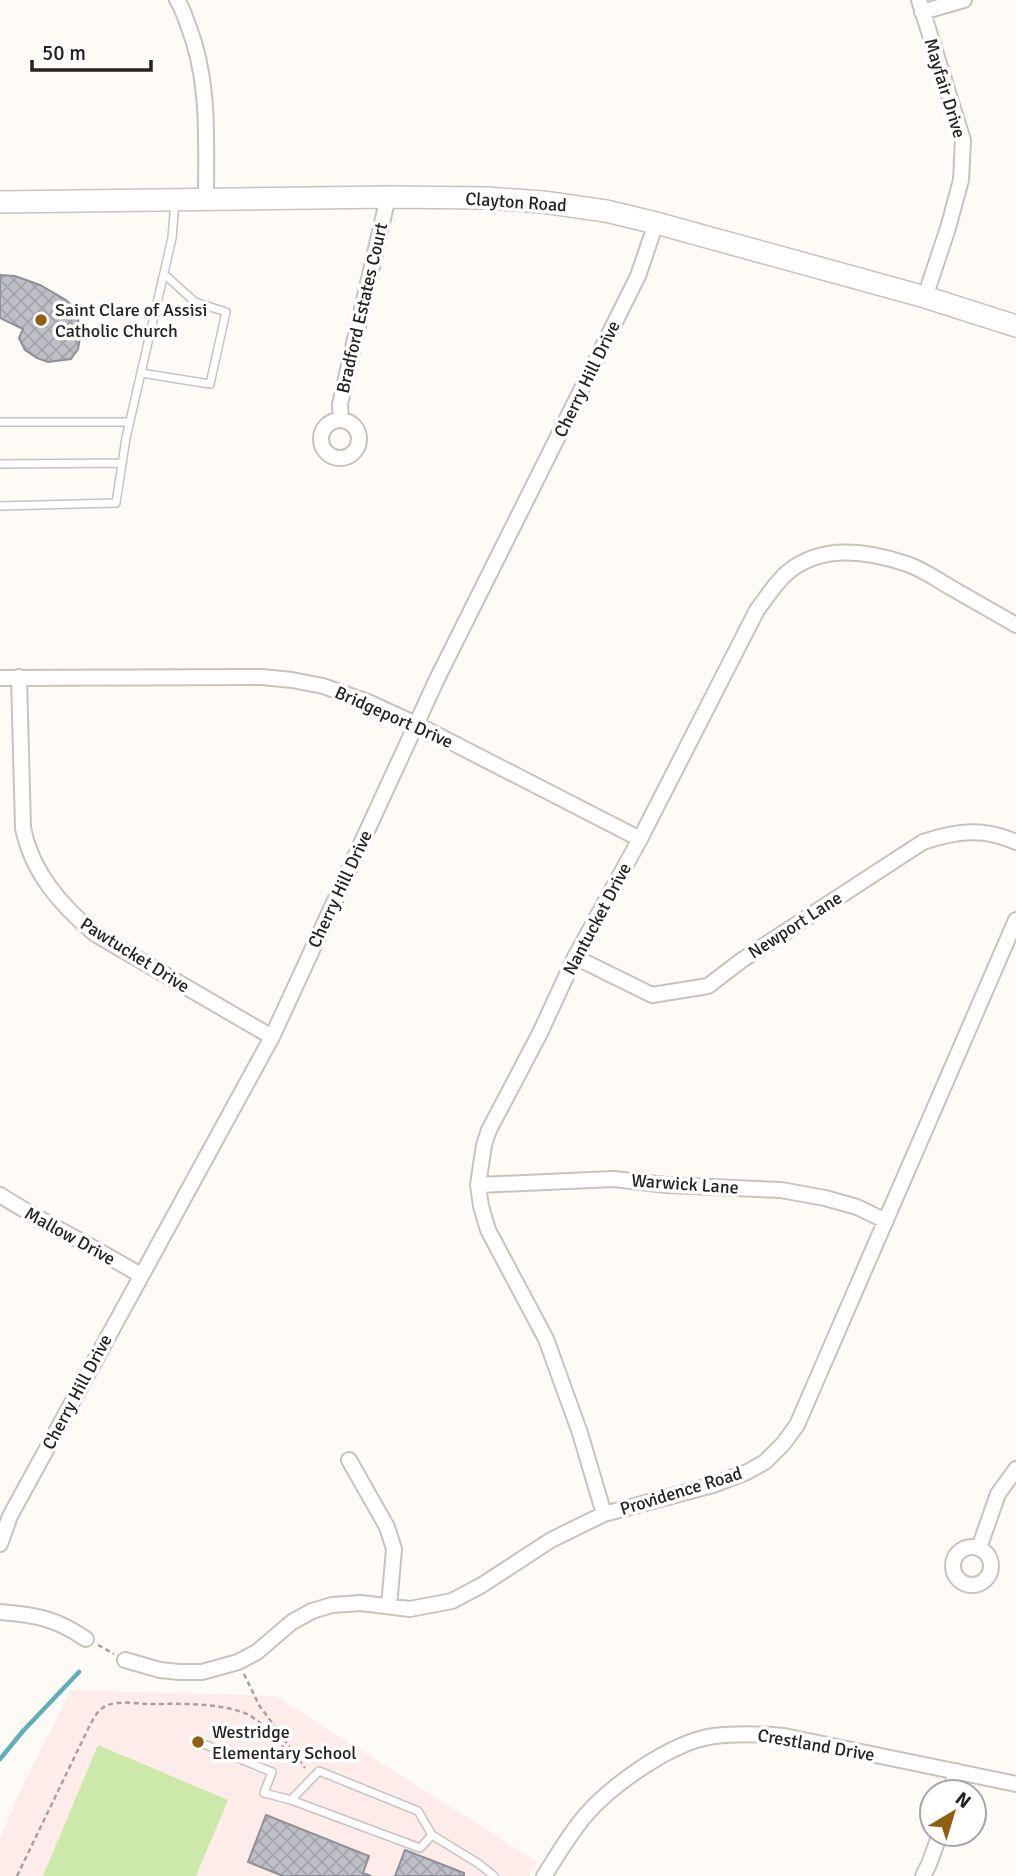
<svg xmlns="http://www.w3.org/2000/svg" width="1016" height="1876" font-family="Signika,sans-serif">
  <defs>
    <pattern id="building-cross-hatch" width="8" height="8" patternUnits="userSpaceOnUse" patternTransform="scale(1.75)"><rect width="8" height="8" fill="#bfc0c7"/><path d="M0 0l8 8M0 8l8-8" fill="none" stroke="#a4a5ab"/></pattern>
  </defs>
  <rect width="100%" height="100%" fill="#fefaf5"/>
  <!-- education -->
  <path fill="#fdecea" d="M 71,1690 L 276,1696 L 537,1862 L 529,1876 L 0,1876 L 0,1838 L 21,1789 Z"/>
  <!-- pitch -->
  <path fill="#cce9a9" d="M 98,1745 L 228,1800 L 196,1876 L 43,1876 Z"/>
  <g fill="none" stroke-linecap="round" stroke-linejoin="round">
    <!-- stream -->
    <path stroke="#5faeb8" stroke-width="4.5" d="M 0,1759 L 23,1731 L 79,1672"/>
  </g>
  <!-- building -->
  <path fill="url(#building-cross-hatch)" stroke="#8f8f96" stroke-width="2" d="M 0,275 L 15,276 L 40,285 L 66,300 L 77,310 L 80,338 L 78,349 L 71,359 L 48,362 L 37,358 L 25,350 L 19,338 L 23,329 L 0,318 Z
    M 266,1815 L 369,1856 L 363,1873 L 371,1876 L 283,1876 L 248,1862 Z
    M 405,1850 L 464,1873 L 464,1876 L 395,1876 Z"/>
  <g fill="none" stroke-linecap="round" stroke-linejoin="round">
    <!-- service casing -->
    <g stroke="#c9c3be" stroke-width="10">
      <path id="service" d="M 141,373 L 210,384 L 226,312 L 195,302 L 164,274
        M 0,422 L 129,422
        M 0,464 L 122,463
        M 0,506 L 116,503 L 126,438 L 172,238 L 175,201
        M 206,1745 L 272,1772 L 264,1793 L 291,1800
        M 432,1835 L 420,1848 L 291,1800 L 319,1771 L 418,1811 L 432,1835 L 479,1864 L 494,1876"/>
    </g>
    <!-- minor casing -->
    <g stroke="#c9c3be" stroke-width="18">
      <path id="minor" d="M 177,0 C 182,7 185,17 188,25 C 210,80 206,141 206,200
        M 919,0 L 963,140 L 961,180 L 948,228 L 925,297
        M 922,12 L 964,0
        M 341,420 L 340,404 L 388,197
        M321 439a19 19 0 1 1 38 0a19 19 0 1 1-38 0Z
        M 19,677 L 23,828 C 32,873 61,905 95,934 L 272,1037
        M 0,678 L 262,677 L 292,680 L 323,686 L 368,702 L 416,724 L 640,839
        M 575,957 L 652,995 L 708,986 L 742,960 L 923,842 C 956,831 983,827 1016,842
        M 478,1185 L 614,1179 L 666,1185 L 781,1190 L 825,1198 L 857,1207 L 886,1221
        M 0,1195 C 45,1224 95,1247 140,1275
        M 349,1460 L 387,1527 L 394,1549 L 389,1606
        M 604,1514 L 580,1433 L 546,1339 L 488,1230 L 481,1206 L 478,1185 L 484,1145 L 489,1130 L 540,1033 L 575,957 L 640,839 L 757,610 C 767,597 776,582 788,572 C 822,544 869,551 907,564 C 922,569 936,579 950,587 C 972,600 994,612 1016,625
        M 0,1544 L 10,1516 L 272,1037 L 437,679 L 638,276 L 656,223
        M953 1566a19 19 0 1 1 38 0a19 19 0 1 1-38 0Z
        M 979,1548 L 998,1494 L 1016,1469
        M 0,1612 C 36,1615 55,1618 86,1639
        M 125,1660 L 160,1670 L 179,1672 L 202,1672 L 238,1662 L 257,1652 L 292,1622 L 312,1611 L 332,1605 L 361,1603 L 410,1609 L 452,1601 L 482,1585 L 551,1540 L 604,1514 L 713,1485 L 747,1472 L 765,1462 L 783,1444 L 797,1425 L 1016,920
        M 951,1792 L 956,1771
        M 544,1876 C 555,1859 565,1842 577,1826 C 603,1790 670,1742 714,1736 C 738,1733 761,1734 784,1736 L 1016,1784
        M 923,1876 L 929,1864 L 940,1834"/>
    </g>
    <!-- secondary casing -->
    <g stroke="#c9c3be" stroke-width="24">
      <path id="secondary" d="M 0,202 L 388,197 L 486,198 L 543,202 L 606,211 L 656,223 L 925,297 L 1016,326"/>
    </g>
    <!-- path -->
    <path stroke="#a5a29e" stroke-width="2.5" stroke-dasharray="5 3.5" stroke-linecap="butt" d="M 98,1645 L 114,1654
      M 244,1674 L 259,1705 L 305,1768
      M 17,1876 L 88,1729 C 93,1720 97,1709 108,1705 C 119,1701 134,1703 146,1704 C 177,1704 212,1702 242,1712 C 259,1718 271,1734 283,1747 L 277,1762"/>
    <!-- service -->
    <use href="#service" stroke="#fff" stroke-width="7"/>
    <!-- minor -->
    <use href="#minor" stroke="#fff" stroke-width="14"/>
    <!-- secondary -->
    <use href="#secondary" stroke="#fff" stroke-width="21"/>
  </g>
  <!-- markers -->
  <g fill="#925f12" stroke="#fff" stroke-width="2.5">
    <circle cx="41" cy="320" r="7"/>
    <circle cx="198" cy="1742" r="7"/>
  </g>
  <g text-anchor="middle" stroke-width="7" stroke-linejoin="round" paint-order="stroke">
    <!-- street labels -->
    <g font-size="18" fill="#252321" stroke="#fff">
      <text transform="translate(945 88) rotate(73)" y="6">Mayfair Drive</text>
      <text transform="translate(516 202) rotate(4)" y="6">Clayton Road</text>
      <text transform="translate(362 308) rotate(-77)" y="6">Bradford Estates Court</text>
      <text transform="translate(587 379) rotate(-64)" y="6">Cherry Hill Drive</text>
      <text transform="translate(394 717) rotate(24)" y="6">Bridgeport Drive</text>
      <text transform="translate(340 889) rotate(-65)" y="6">Cherry Hill Drive</text>
      <text transform="translate(597 919) rotate(-62)" y="6">Nantucket Drive</text>
      <text transform="translate(795 925) rotate(-33)" y="6">Newport Lane</text>
      <text transform="translate(135 955) rotate(32)" y="6">Pawtucket Drive</text>
      <text transform="translate(685 1184) rotate(4)" y="6">Warwick Lane</text>
      <text transform="translate(70 1236) rotate(29)" y="6">Mallow Drive</text>
      <text transform="translate(77 1392) rotate(-62)" y="6">Cherry Hill Drive</text>
      <text transform="translate(681 1491) rotate(-17)" y="6">Providence Road</text>
      <text transform="translate(816 1745) rotate(10)" y="6">Crestland Drive</text>
    </g>
    <!-- poi labels -->
    <g font-size="18" fill="#252321" stroke="#fff" text-anchor="start">
      <text x="55" y="316">Saint Clare of Assisi<tspan x="55" dy="21">Catholic Church</tspan></text>
      <text x="212" y="1738">Westridge<tspan x="212" dy="21">Elementary School</tspan></text>
    </g>
  </g>
  <!-- north arrow -->
  <g transform="translate(953 1813) rotate(38)"><circle r="33" fill="#ffffff" stroke="#a8a7a6" stroke-width="2"/>
  <path d="M0-5L12 26L0 18L-12 26Z" fill="#925f12"/>
  <text y="-10" font-size="19" font-weight="bold" text-anchor="middle" fill="#252321">N</text>
  </g>
  <!-- scale -->
  <path d="M32 60v10h119v-10" fill="none" stroke="#252321" stroke-width="3.5"/>
  <text x="42" y="60" font-size="21" fill="#252321" stroke="#ffffff" stroke-width="5" paint-order="stroke">50 m</text>
</svg>
